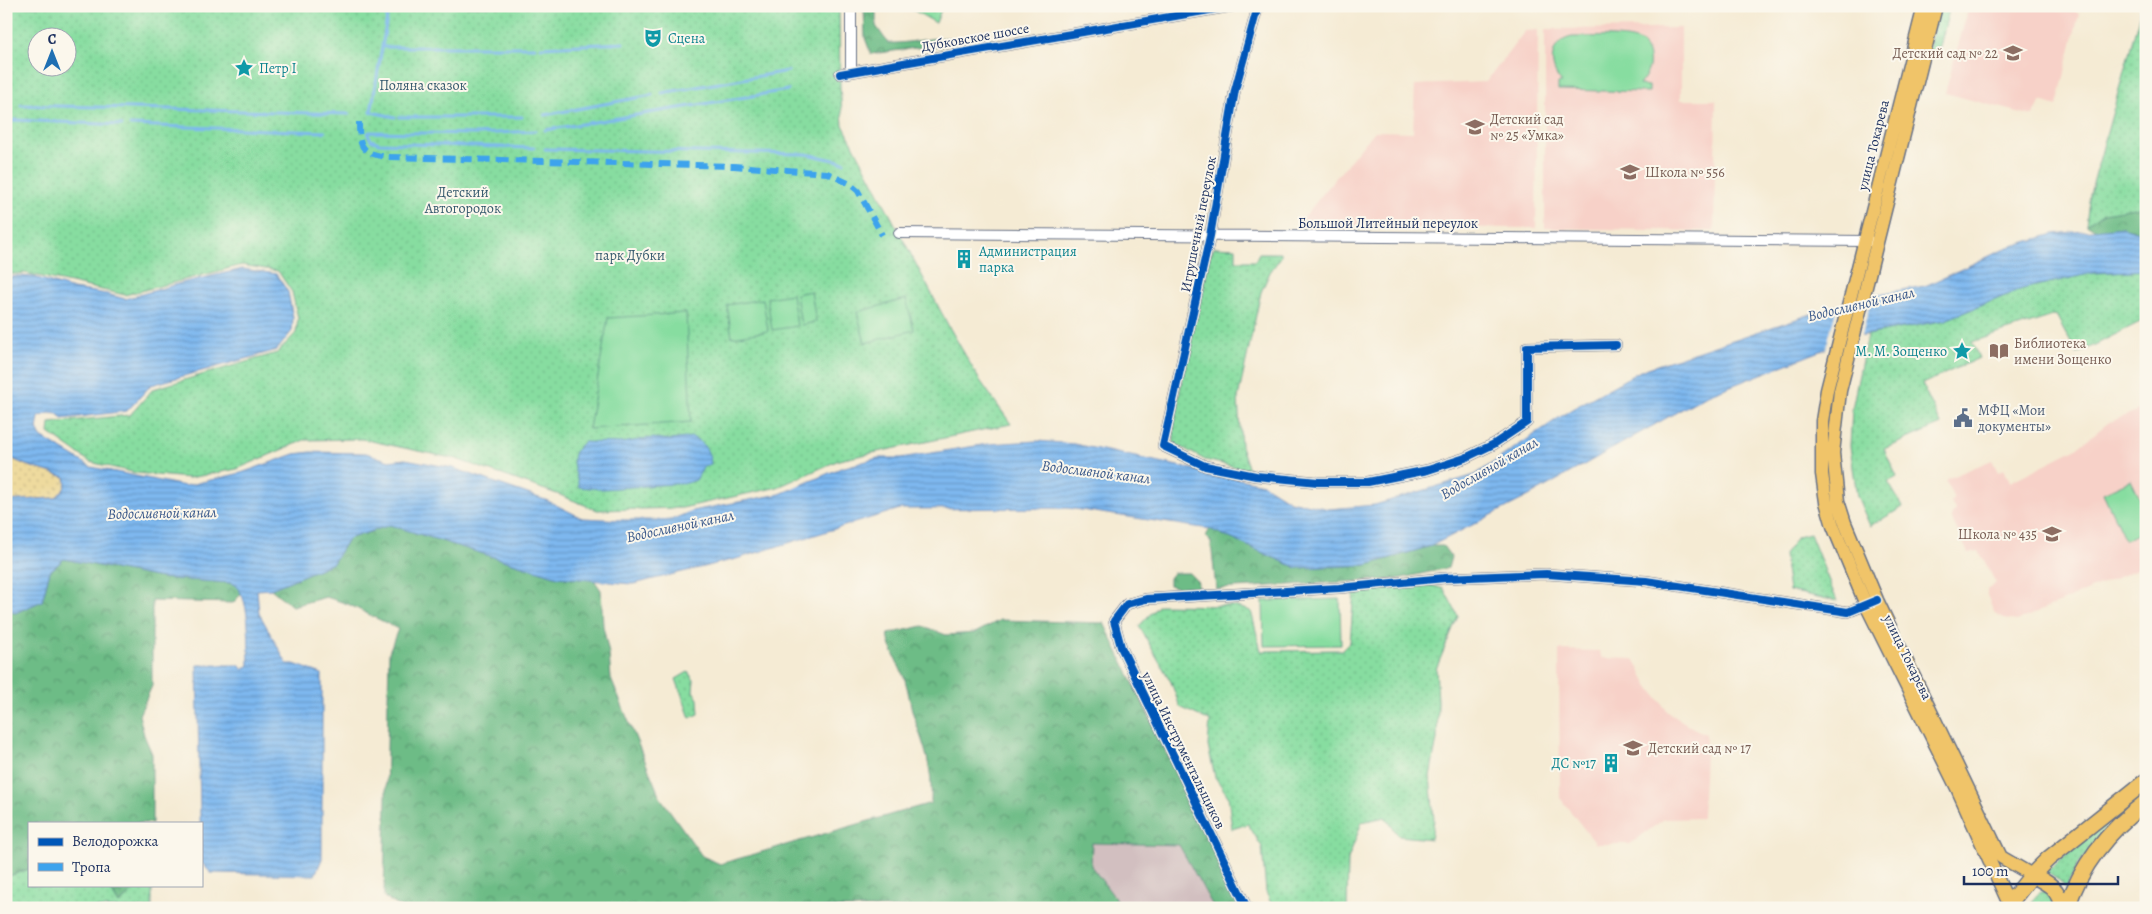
<svg xmlns="http://www.w3.org/2000/svg" width="2152" height="914" font-family="Alegreya,serif">
  <defs>
    <pattern id="green-dots" width="8" height="8" patternUnits="userSpaceOnUse" patternTransform="scale(1.25)"><rect width="8" height="8" fill="#87dda0"/><path d="M2 2h.1M6 6h.1" fill="none" stroke="#74be8c" stroke-width="1.8" stroke-linecap="round"/></pattern>
    <pattern id="forest-crowns" width="20" height="18" patternUnits="userSpaceOnUse" patternTransform="scale(1.25)"><rect width="20" height="18" fill="#6dbc86"/><path d="M2 6a3 3 0 1 1 6 0M12 15a3 3 0 1 1 6 0" fill="none" stroke="#599971"/></pattern>
    <pattern id="sand-dots" width="8" height="8" patternUnits="userSpaceOnUse" patternTransform="scale(1.25)"><rect width="8" height="8" fill="#eeda9e"/><path d="M2 2h.1M6 6h.1" fill="none" stroke="#ccbb8a" stroke-width="1.8" stroke-linecap="round"/></pattern>
    <pattern id="water-rules" width="6" height="5" patternUnits="userSpaceOnUse" patternTransform="scale(1.25)"><rect width="6" height="5" fill="#7eb8ef"/><path d="M0 2.5h6" fill="none" stroke="#6696c5"/></pattern>
  </defs>
  <rect width="100%" height="100%" fill="#fbf7ec"/>
  <filter id="ink" filterUnits="userSpaceOnUse"><feTurbulence type="fractalNoise" baseFrequency=".02" numOctaves="2"/><feDisplacementMap in="SourceGraphic" scale="10" xChannelSelector="R" yChannelSelector="G"/><feConvolveMatrix kernelMatrix="1 2 1 2 8 2 1 2 1" color-interpolation-filters="sRGB"/></filter>
  <filter id="wash" filterUnits="userSpaceOnUse"><feTurbulence type="fractalNoise" baseFrequency=".0096" numOctaves="4" result="noise"/><feDisplacementMap in="SourceGraphic" scale="20" xChannelSelector="R" yChannelSelector="G"/><feGaussianBlur stdDeviation="1.12" result="paint"/><feColorMatrix in="noise" values="0 0 0 0 0 0 0 0 0 0 0 0 0 0 0 0 0 1.4 0 .05"/><feComposite in="paint" operator="in"/></filter>
  <g filter="url(#wash)">
    <rect width="100%" height="100%" fill="#f5ebd4"/>
    <!-- built -->
    <path fill="#f7d1c8" d="M 1969,6 L 2068,6 L 2079,14 L 2057,106 L 2041,101 L 2033,116 L 1945,93 Z
      M 1681,28 L 1681,100 L 1716,100 L 1714,231 L 1545,228 L 1545,29 Z
      M 1538,30 L 1536,228 L 1300,227 L 1300,222 L 1374,131 L 1413,132 L 1415,85 L 1486,82 L 1525,31 Z
      M 2146,407 L 2146,565 L 2017,621 L 2004,619 L 1995,614 L 1987,595 L 1987,590 L 1996,583 L 1979,551 L 1968,553 L 1951,517 L 1955,510 L 1951,501 L 1954,499 L 1946,481 L 1949,478 L 1992,460 L 1998,472 L 2004,469 L 2010,482 L 2075,449 L 2108,423 Z
      M 1559,650 L 1599,651 L 1602,658 L 1634,659 L 1648,685 L 1668,712 L 1693,728 L 1706,734 L 1702,818 L 1664,819 L 1630,844 L 1596,844 L 1560,798 Z"/>
    <!-- industrial -->
    <path fill="#d2bfc0" d="M 1085,834 L 1183,836 L 1218,908 L 1083,908 Z"/>
    <!-- green -->
    <path fill="url(#green-dots)" stroke="#51867f" fill-rule="evenodd" d="M 6,6 L 839,6 L 840,87 L 843,125 L 948,325 L 979,379 L 1011,424 L 839,460 L 778,487 L 682,508 L 597,510 L 560,495 L 456,459 L 362,439 L 304,440 L 237,469 L 189,478 L 136,473 L 90,462 L 49,433 L 50,423 L 130,415 L 153,389 L 277,353 L 296,333 L 298,318 L 292,292 L 278,271 L 242,265 L 125,295 L 25,273 L 6,275 ZM 38,38 L 68,38 L 68,68 L 38,68 Z
      M 906,6 L 942,6 L 942,7 L 936,23 Z
      M 1939,6 L 1950,6 L 1937,58 L 1927,55 Z
      M 2142,6 L 2146,6 L 2146,234 L 2086,224 L 2090,194 Z
      M 1215,247 L 1236,248 L 1236,261 L 1255,261 L 1259,253 L 1281,253 L 1281,257 L 1270,272 L 1261,292 L 1238,398 L 1241,446 L 1249,470 L 1205,460 L 1174,443 L 1174,423 L 1190,338 L 1210,254 Z
      M 2146,270 L 2146,319 L 2077,354 L 2056,315 L 1972,342 L 1979,358 L 1922,384 L 1941,424 L 1884,449 L 1897,477 L 1888,482 L 1903,507 L 1870,526 L 1857,496 L 1850,446 L 1852,409 L 1867,335 L 1945,320 L 2022,289 L 2093,273 Z
      M 1810,534 L 1837,601 L 1789,591 L 1784,555 L 1797,537 Z
      M 1424,583 L 1444,589 L 1458,616 L 1436,669 L 1438,701 L 1437,739 L 1430,776 L 1434,820 L 1431,839 L 1399,836 L 1385,817 L 1362,822 L 1348,859 L 1347,908 L 1273,908 L 1266,892 L 1262,847 L 1248,824 L 1232,829 L 1228,796 L 1215,777 L 1208,746 L 1210,721 L 1180,707 L 1171,682 L 1139,626 L 1159,605 L 1233,606 L 1251,611 L 1261,651 L 1342,650 L 1350,642 L 1354,591 Z
      M 688,672 L 694,680 L 693,691 L 698,699 L 699,714 L 690,718 L 676,679 Z
      M 2103,823 L 2107,826 L 2078,865 L 2066,889 L 2060,881 L 2047,873 L 2048,870 Z
      M 29,869 L 29,885 L 108,885 L 119,904 L 129,895 L 134,885 L 152,885 L 152,908 L 19,908 L 6,905 L 6,877 Z
      M 2045,890 L 2055,901 L 2054,908 L 2030,908 C 2032,899 2037,893 2045,890 Z"/>
    <!-- forest -->
    <path fill="url(#forest-crowns)" stroke="#447672" d="M 864,6 L 876,6 L 876,26 L 888,43 C 909,44 930,37 951,38 L 952,43 L 941,47 L 923,47 L 871,54 L 865,38 Z
      M 2146,206 L 2146,234 L 2122,227 L 2098,231 L 2086,224 L 2104,213 Z
      M 390,525 L 558,577 L 594,580 L 601,590 L 603,626 L 609,654 L 611,679 L 660,797 L 702,856 L 720,864 L 931,803 C 933,768 925,749 914,717 C 910,705 909,692 905,680 C 899,664 890,651 888,634 L 923,626 L 946,635 L 975,633 L 1000,620 L 1104,623 L 1242,908 L 1214,908 L 1179,845 L 1092,843 L 1091,866 L 1118,902 L 1115,908 L 402,908 L 384,897 L 389,652 L 398,629 L 348,604 L 326,597 L 292,606 L 271,589 L 333,563 L 348,539 Z
      M 1210,529 L 1297,568 L 1367,565 L 1431,546 L 1443,546 L 1451,557 L 1448,568 L 1397,579 L 1216,589 L 1211,542 L 1206,536 Z
      M 64,559 L 161,578 L 231,583 L 241,589 L 241,594 L 233,603 L 152,601 L 152,686 L 139,715 L 144,735 L 152,754 L 152,823 L 29,823 L 29,869 L 6,877 L 6,609 L 15,613 L 42,601 L 50,571 Z
      M 1173,573 L 1189,573 L 1198,582 L 1197,589 L 1182,589 L 1169,585 L 1169,578 Z
      M 108,885 L 134,885 L 129,895 L 119,904 Z"/>
    <!-- sand -->
    <path fill="url(#sand-dots)" stroke="#84847e" d="M 6,456 L 26,465 L 65,477 L 66,487 L 55,498 L 6,501 Z"/>
    <!-- pitch -->
    <path fill="#87dda0" stroke="#51867f" d="M 1572,37 C 1587,37 1626,35 1638,41 C 1644,44 1648,51 1649,57 C 1651,69 1646,76 1639,85 L 1649,86 L 1649,92 L 1558,90 L 1558,83 L 1562,83 C 1548,68 1548,42 1572,37 Z
      M 811,291 L 816,322 L 801,325 L 796,294 Z
      M 792,294 L 797,326 L 772,330 L 767,298 Z
      M 763,299 L 768,331 L 732,337 L 727,305 Z
      M 906,299 L 914,330 L 865,343 L 857,312 Z
      M 686,313 L 691,422 L 589,429 L 608,318 Z
      M 2131,480 L 2146,511 L 2146,530 L 2125,540 L 2103,493 Z
      M 1340,599 L 1341,645 L 1264,646 L 1263,601 Z"/>
    <!-- water -->
    <path fill="url(#water-rules)" stroke="#4c74a6" d="M 2122,227 L 2146,234 L 2146,270 L 2093,273 L 2022,289 L 1945,320 L 1859,336 L 1705,396 L 1529,496 L 1431,546 L 1367,565 L 1297,568 L 1210,529 L 1068,508 L 900,509 L 736,559 L 633,584 L 558,577 L 390,525 L 348,539 L 333,563 L 271,589 L 257,590 L 259,613 L 287,664 L 294,664 L 322,674 L 322,859 L 315,875 L 211,873 L 201,862 L 197,665 L 239,665 L 243,670 L 249,665 C 248,644 252,592 231,583 L 161,578 L 64,559 L 50,571 L 42,601 L 15,613 L 6,609 L 6,501 L 55,498 C 62,492 68,487 65,477 L 26,465 L 6,456 L 6,278 L 18,276 L 34,277 L 73,289 L 107,294 L 125,299 L 181,283 L 243,269 L 276,274 L 288,292 L 293,318 L 292,331 L 277,350 L 151,385 L 127,411 L 62,419 L 58,414 L 49,413 L 39,417 L 37,429 L 41,437 L 91,467 L 185,486 L 241,473 L 295,454 L 311,452 L 366,453 L 389,461 L 405,459 L 453,468 L 548,501 L 582,518 L 625,520 L 671,520 L 692,511 L 780,494 L 841,468 L 878,458 L 900,458 L 988,444 L 1037,441 L 1074,444 L 1263,484 L 1290,501 L 1329,509 L 1375,505 L 1475,475 L 1572,409 L 1642,370 L 1866,296 L 1925,286 L 2009,247 L 2054,234 Z
      M 692,437 C 704,443 709,450 711,464 L 704,466 L 696,480 L 687,483 L 603,489 L 579,487 C 575,467 566,456 584,442 L 621,443 L 652,438 L 671,440 Z"/>
    <!-- pier -->
    <path fill="#f5ebd4" d="M 1873,292 L 1861,338 L 1825,352 L 1838,302 Z"/>
    <g fill="none" stroke-linecap="round" stroke-linejoin="round">
      <!-- stream -->
      <path stroke="#7eb8ef" stroke-width="3" d="M 389,6 L 371,112 L 395,117
        M 383,47 L 535,47
        M 541,47 L 623,43
        M 662,93 L 788,71
        M 21,105 L 349,114
        M 545,115 L 652,95
        M 399,117 L 522,117
        M 6,124 L 16,120 L 122,125
        M 130,125 L 325,132
        M 545,130 L 788,90
        M 534,148 L 379,143 L 371,140 L 368,134 L 369,132 L 477,134 L 535,131
        M 545,149 L 806,154 L 844,162"/>
    </g>
  </g>
  <g filter="url(#ink)">
    <g fill="none" stroke-linecap="round" stroke-linejoin="round">
      <!-- minor casing -->
      <g stroke="#677187" stroke-width="12">
        <path id="minor" d="M 851,6 L 851,72
          M 1258,6 L 1235,90 L 1210,236 L 1163,446 L 1205,466 L 1256,476 L 1318,482 L 1368,482 L 1428,470 L 1465,458 L 1494,444 L 1527,422 L 1527,347 L 1616,345
          M 840,74 L 1233,6
          M 899,233 L 1870,241
          M 1247,908 L 1121,647 L 1114,621 L 1127,604 L 1146,599 L 1339,588 L 1445,578 L 1546,574 L 1646,581 L 1848,612 L 1871,603
          M 2142,908 L 2146,905"/>
      </g>
      <!-- major casing -->
      <g stroke="#677187" stroke-width="15">
        <path id="major" d="M 1924,6 L 1827,390 L 1822,421 L 1822,474 L 1826,502 L 1833,526 L 1866,605 L 1957,788 L 2009,904
          M 1936,6 L 1840,391 L 1833,453 L 1838,501 L 1845,523 L 1877,600 L 2001,857 L 2032,875"/>
      </g>
      <!-- highway casing -->
      <g stroke="#677187" stroke-width="18">
        <path id="highway" d="M 2032,875 C 2048,883 2059,888 2062,908
          M 2009,908 L 2009,904 L 2032,875 L 2048,859 L 2146,781
          M 2067,908 C 2081,864 2109,830 2146,802"/>
      </g>
      <!-- minor -->
      <use href="#minor" stroke="#fff" stroke-width="10"/>
      <!-- major -->
      <use href="#major" stroke="#f0c469" stroke-width="12"/>
      <!-- highway -->
      <use href="#highway" stroke="#f0c469" stroke-width="15"/>
      <!-- quiet -->
      <path stroke="#3da3ed" stroke-width="6" stroke-dasharray="12 6" stroke-linecap="butt" d="M 359,122 C 359,147 361,153 387,157 L 734,166 L 827,173 L 850,184 L 858,191 L 882,235"/>
      <!-- cycleway casing -->
      <g stroke="#fbf7ec" stroke-width="11">
        <path id="cycleway" d="M 1258,6 L 1235,90 L 1210,236 L 1163,446 L 1205,466 L 1256,476 L 1318,482 L 1368,482 L 1428,470 L 1465,458 L 1494,444 L 1527,422 L 1527,347 L 1616,345
          M 840,74 L 1233,6
          M 1247,908 L 1121,647 L 1114,621 L 1127,604 L 1146,599 L 1339,588 L 1445,578 L 1546,574 L 1646,581 L 1848,612 L 1877,600"/>
      </g>
      <!-- cycleway -->
      <use href="#cycleway" stroke="#0057b8" stroke-width="8"/>
    </g>
  </g>
  <!-- icons -->
  <defs>
    <g id="theatre-bare" transform="scale(1.5)"><path d="M-5-5.5Q0-4 5-5.5V0Q5 5 0 6Q-5 5-5 0ZM-3.3-2.5H-1v1.5H-3.3ZM1-2.5H3.3v1.5H1ZM-2.8 1Q0 5.5 2.8 1Z" fill="#0f9aa8" stroke="#fbf7ec" stroke-width="2.5" paint-order="stroke"/></g>
    <g id="school-bare" transform="scale(1.5)"><path d="M0-5L7-2L0 1L-7-2ZM-4 1L0 2.5L4 1V4Q0 6-4 4Z" fill="#8d6e63" stroke="#fbf7ec" stroke-width="2.5" paint-order="stroke"/></g>
    <g id="sight-bare" transform="scale(1.5)"><path d="M0-6L1.8-2.2L6-1.7L2.9 1.2L3.7 5.4L0 3.3L-3.7 5.4L-2.9 1.2L-6-1.7L-1.8-2.2Z" fill="#0f9aa8" stroke="#fbf7ec" stroke-width="2.5" paint-order="stroke"/></g>
    <g id="building-bare" transform="scale(1.5)"><path d="M-4-6H4V6H1V3H-1V6H-4ZM-2.5-4.3h1.7v1.8h-1.7ZM.8-4.3h1.7v1.8H.8ZM-2.5-1h1.7V.8h-1.7ZM.8-1h1.7V.8H.8Z" fill="#0f9aa8" stroke="#fbf7ec" stroke-width="2.5" paint-order="stroke"/></g>
    <g id="library-bare" transform="scale(1.5)"><path d="M-6-4Q-3-5.5-.7-3.5V5Q-3 3-6 4ZM6-4Q3-5.5 .7-3.5V5Q3 3 6 4Z" fill="#8d6e63" stroke="#fbf7ec" stroke-width="2.5" paint-order="stroke"/></g>
    <g id="civic-bare" transform="scale(1.5)"><path d="M-.6-6.5H3V-4.5H.6V-3L4-1V1h2V6H-6V1h2V-1L-.6-3ZM-1.2 2.5V6h2.4V2.5Z" fill="#5c6f8a" stroke="#fbf7ec" stroke-width="2.5" paint-order="stroke"/></g>
  </defs>
  <g fill-rule="evenodd">
    <use href="#theatre-bare" x="653" y="38"/>
    <use href="#school-bare" x="2013" y="53"/>
    <use href="#sight-bare" x="244" y="68"/>
    <use href="#school-bare" x="1475" y="127"/>
    <use href="#school-bare" x="1630" y="172"/>
    <use href="#building-bare" x="964" y="259"/>
    <use href="#sight-bare" x="1962" y="351"/>
    <use href="#library-bare" x="1999" y="351"/>
    <use href="#civic-bare" x="1963" y="418"/>
    <use href="#school-bare" x="2052" y="534"/>
    <use href="#school-bare" x="1633" y="748"/>
    <use href="#building-bare" x="1611" y="763"/>
  </g>
  <g text-anchor="middle" stroke-width="4" stroke-linejoin="round" paint-order="stroke">
    <!-- street labels -->
    <g font-size="14" fill="#1b2f5e" stroke="#fbf7ec">
      <text transform="translate(975 37) rotate(-10)" y="5">Дубковское шоссе</text>
      <text transform="translate(1873 145) rotate(-76)" y="5">улица Токарева</text>
      <text x="1388" y="228">Большой Литейный переулок</text>
      <text transform="translate(1198 224) rotate(-79)" y="5">Игрушечный переулок</text>
      <text transform="translate(1908 657) rotate(64)" y="5">улица Токарева</text>
      <text transform="translate(1184 750) rotate(64)" y="5">улица Инструментальщиков</text>
    </g>
    <!-- culture labels -->
    <g font-size="14" fill="#0d838f" stroke="#fbf7ec" text-anchor="start">
      <text x="668" y="43">Сцена</text>
      <text x="259" y="73">Петр I</text>
      <text x="979" y="256">Администрация<tspan x="979" dy="16">парка</tspan></text>
      <text x="1947" y="356" text-anchor="end">М. М. Зощенко</text>
      <text x="1596" y="768" text-anchor="end">ДС №17</text>
    </g>
    <!-- education labels -->
    <g font-size="14" fill="#785e54" stroke="#fbf7ec" text-anchor="start">
      <text x="1998" y="58" text-anchor="end">Детский сад № 22</text>
      <text x="1490" y="124">Детский сад<tspan x="1490" dy="16">№ 25 «Умка»</tspan></text>
      <text x="1645" y="177">Школа № 556</text>
      <text x="2014" y="348">Библиотека<tspan x="2014" dy="16">имени Зощенко</tspan></text>
      <text x="2037" y="539" text-anchor="end">Школа № 435</text>
      <text x="1648" y="753">Детский сад № 17</text>
    </g>
    <!-- park labels -->
    <g font-size="14" fill="#365a6e" stroke="#fbf7ec">
      <text x="423" y="90">Поляна сказок</text>
      <text x="463" y="197">Детский<tspan x="463" dy="16">Автогородок</tspan></text>
      <text x="630" y="260">парк Дубки</text>
    </g>
    <!-- service labels -->
    <g font-size="14" fill="#4e5e75" stroke="#fbf7ec" text-anchor="start">
      <text x="1978" y="415">МФЦ «Мои<tspan x="1978" dy="16">документы»</tspan></text>
    </g>
    <!-- water labels -->
    <g font-size="15" font-style="italic" fill="#39588a" stroke="#fbf7ec">
      <text transform="translate(1861 304) rotate(-13)" y="5">Водосливной канал</text>
      <text transform="translate(1489 468) rotate(-30)" y="5">Водосливной канал</text>
      <text transform="translate(1096 472) rotate(7)" y="5">Водосливной канал</text>
      <text transform="translate(162 513) rotate(-1)" y="5">Водосливной канал</text>
      <text transform="translate(680 526) rotate(-12)" y="5">Водосливной канал</text>
    </g>
  </g>
  <!-- margin -->
  <rect width="2152" height="914" fill="none" stroke="#fbf7ec" stroke-width="25"/>
  <!-- legend -->
  <rect x="28" y="822" width="175" height="65" fill="#fbf7ec" stroke="#a1a7b3"/>
  <rect x="38" y="838" width="25" height="8" fill="#0057b8" stroke="#a1a7b3"/>
  <text x="72" y="846" font-size="15" fill="#1b2f5e">Велодорожка</text>
  <rect x="38" y="863" width="25" height="8" fill="#3da3ed" stroke="#a1a7b3"/>
  <text x="72" y="872" font-size="15" fill="#1b2f5e">Тропа</text>
  <!-- north arrow -->
  <g transform="translate(52 52)"><circle r="24" fill="#fbf7ec" stroke="#a1a7b3"/>
  <path d="M0-4L9 19L0 12L-9 19Z" fill="#1f6fb2"/>
  <text y="-8" font-size="14" font-weight="bold" text-anchor="middle" fill="#1b2f5e">С</text>
  </g>
  <!-- scale -->
  <path d="M1964 876v8h154v-8" fill="none" stroke="#1b2f5e" stroke-width="2.5"/>
  <text x="1972" y="876" font-size="15" fill="#1b2f5e" stroke="#fbf7ec" stroke-width="4" paint-order="stroke">100 m</text>
</svg>
